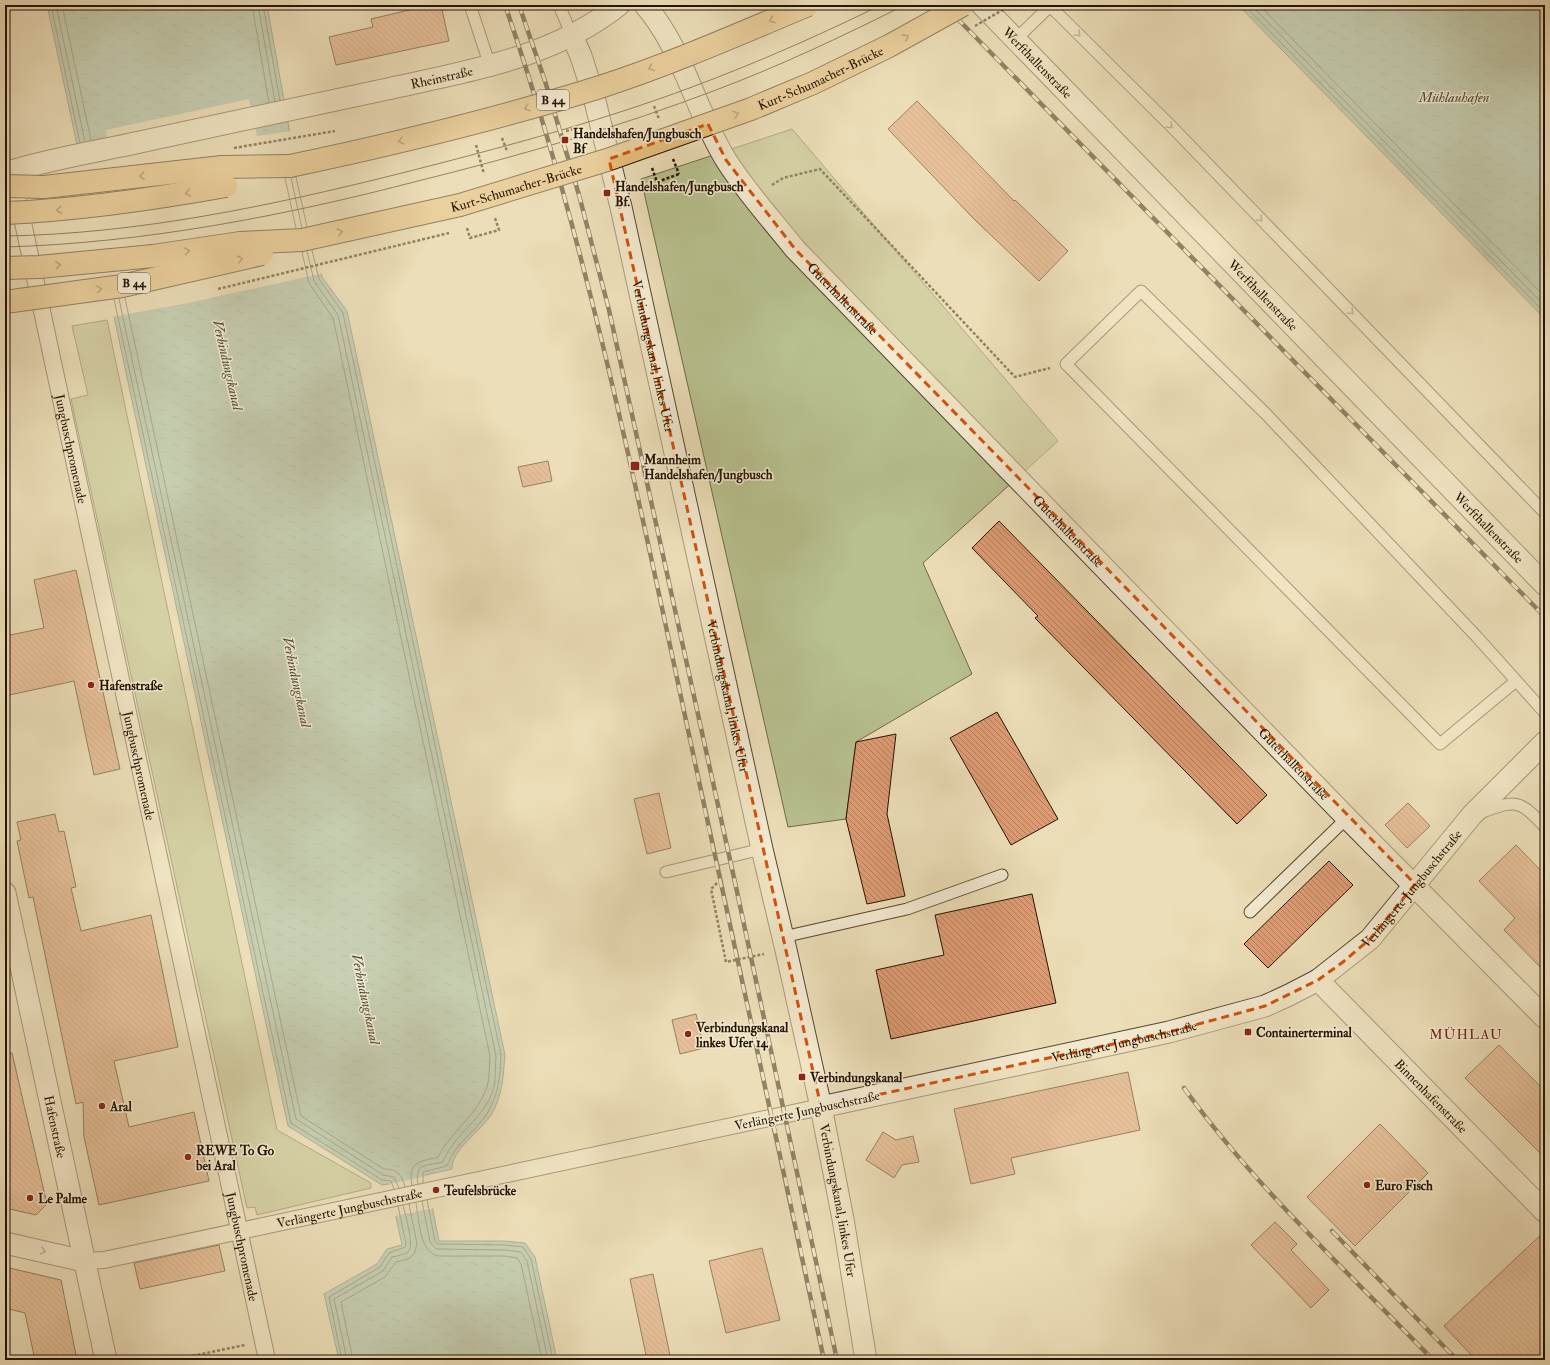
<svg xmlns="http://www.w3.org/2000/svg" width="1550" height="1365" font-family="'IM FELL Double Pica',serif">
  <defs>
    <pattern id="water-ripples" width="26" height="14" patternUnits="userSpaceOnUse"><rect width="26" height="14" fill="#99bcab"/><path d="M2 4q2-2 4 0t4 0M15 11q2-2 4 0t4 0" fill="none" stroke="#84a191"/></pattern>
    <pattern id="building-back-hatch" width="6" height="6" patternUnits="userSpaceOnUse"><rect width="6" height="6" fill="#df9c74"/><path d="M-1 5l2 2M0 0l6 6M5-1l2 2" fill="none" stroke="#b57e5d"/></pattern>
  </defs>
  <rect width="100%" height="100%" fill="#ecdeb8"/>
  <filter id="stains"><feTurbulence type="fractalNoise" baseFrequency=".005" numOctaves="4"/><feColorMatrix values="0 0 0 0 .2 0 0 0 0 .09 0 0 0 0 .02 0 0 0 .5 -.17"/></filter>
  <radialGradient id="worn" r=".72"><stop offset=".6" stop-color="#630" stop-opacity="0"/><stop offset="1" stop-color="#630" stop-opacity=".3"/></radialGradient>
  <!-- grass -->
  <path fill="#b8c18f" stroke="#6e6a48" d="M 792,129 L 1058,441 L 923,563 L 972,674 L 856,742 L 846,819 L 788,827 L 641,179 Z
    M 107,320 L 277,1130 L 371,1183 L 371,1188 L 257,1215 L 255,1207 L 247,1208 L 71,399 L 88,395 L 72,326 Z"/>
  <!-- water -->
  <path fill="url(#water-ripples)" stroke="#6a7867" d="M 47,5 L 267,5 L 289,128 L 322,277 L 347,311 L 505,1055 C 503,1077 503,1095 491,1115 C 480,1132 452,1149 452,1169 L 426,1175 L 439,1241 L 505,1241 L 525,1243 L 535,1257 L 557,1360 L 339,1360 L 324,1294 L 377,1264 L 387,1249 L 402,1245 L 389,1184 L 382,1185 L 288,1126 Z
    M 1238,5 L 1545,5 L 1545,319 Z"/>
  <!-- pier -->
  <path fill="#ecdeb8" d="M 249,99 L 257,136 L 292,131 L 324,273 L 188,303 L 112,317 L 77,156 L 111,153 L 106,130 Z
    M 454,1170 L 428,1176 L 434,1208 L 395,1216 L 388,1190 L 389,1184 Z"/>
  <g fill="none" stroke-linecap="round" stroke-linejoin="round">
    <!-- shore -->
    <path stroke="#5e6856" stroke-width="1" d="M 51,5 L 80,143
      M 56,5 L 85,142
      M 62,5 L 91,140
      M 252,5 L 269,103
      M 258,5 L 275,102
      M 263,5 L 280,101
      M 1244,5 L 1545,313
      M 1251,5 L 1545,306
      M 1259,5 L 1545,297
      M 296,177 L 307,227
      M 285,178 L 296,228
      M 291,178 L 302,228
      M 312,250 L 319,279 L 343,313 L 501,1055 C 500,1077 499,1092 488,1112 C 476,1132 454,1144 447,1166 L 423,1172 L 423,1183
      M 307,251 L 314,281 L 338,315 L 496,1056 C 495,1065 496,1078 494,1087 C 486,1118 454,1133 443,1162 C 428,1166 414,1162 418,1184
      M 302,252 L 309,283 L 333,318 L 490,1056 C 489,1065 490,1078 487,1087 C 478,1115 451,1131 438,1157 C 420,1162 407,1161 412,1185
      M 125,298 L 301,1116 L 384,1169 C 397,1169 402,1174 405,1187
      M 114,299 L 291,1123 L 382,1180 L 391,1181 L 394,1189
      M 119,299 L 296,1119 L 383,1175 L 394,1177 L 399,1188
      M 427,1200 L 435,1241 L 438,1244 L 505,1245 L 523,1247 L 531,1259 L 553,1360
      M 422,1201 L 430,1242 L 436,1249 L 505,1250 L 521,1252 L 527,1261 L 548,1360
      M 416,1203 C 419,1219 419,1253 439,1256 L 504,1256 L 517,1258 L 521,1264 L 542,1360
      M 342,1360 L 329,1297 L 380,1267 L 389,1253 L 405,1247 L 406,1244 L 398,1206
      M 347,1360 L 334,1299 L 383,1271 L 392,1257 C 397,1256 404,1255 408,1252 C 415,1246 405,1215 403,1205
      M 353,1360 L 341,1302 L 385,1277 L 396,1262 L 408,1259 L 414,1254 L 417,1244 L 409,1204"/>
  </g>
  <!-- building -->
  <path fill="url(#building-back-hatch)" stroke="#241300" d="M 421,5 L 441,5 L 449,41 L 336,65 L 329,37 L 373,27 L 371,19 L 422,7 Z
    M 917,101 L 1014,201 L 1015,200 L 1068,251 L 1039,281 L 973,218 L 888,129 Z
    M 548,461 L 552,481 L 523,487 L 518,467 Z
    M 999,521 L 1267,795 L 1237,824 L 1035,618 L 1038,616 L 972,548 Z
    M 76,570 L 120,769 L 94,775 L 74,681 L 5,696 L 5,636 L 44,628 L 34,580 Z
    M 997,712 L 1058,819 L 1011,845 L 950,738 Z
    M 896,734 L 887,814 L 905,896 L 867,904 L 846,819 L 856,742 Z
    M 659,793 L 671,848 L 647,854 L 634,799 Z
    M 1408,803 L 1430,826 L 1407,848 L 1385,825 Z
    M 55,814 L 59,832 L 64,831 L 76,887 L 71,888 L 81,931 L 151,915 L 178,1047 L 114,1061 L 129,1127 L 194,1112 L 209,1181 L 99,1205 L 84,1137 L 83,1102 L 76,1104 L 33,897 L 29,898 L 17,841 L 21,840 L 17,822 Z
    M 1516,845 L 1545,875 L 1545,972 L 1504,930 L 1515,918 L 1479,881 Z
    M 1329,861 L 1353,885 L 1268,968 L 1244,944 Z
    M 1032,894 L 1056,1003 L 891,1039 L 876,970 L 944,955 L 935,915 Z
    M 696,1014 L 704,1048 L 680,1054 L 672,1020 Z
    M 1499,1045 L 1545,1091 L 1545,1158 L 1465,1078 Z
    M 12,1053 L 47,1204 L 36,1215 L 5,1208 L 5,1054 Z
    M 1128,1072 L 1140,1130 L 1011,1158 L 1015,1174 L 971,1184 L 954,1109 Z
    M 1380,1124 L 1428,1173 L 1355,1246 L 1307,1197 Z
    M 883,1132 L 896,1140 L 913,1136 L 919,1162 L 902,1165 L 894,1178 L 866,1160 Z
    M 1275,1222 L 1297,1244 L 1291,1250 L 1329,1290 L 1311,1308 L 1251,1245 Z
    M 1545,1231 L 1545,1360 L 1476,1360 L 1444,1326 Z
    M 219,1245 L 225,1271 L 140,1289 L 134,1263 Z
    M 762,1248 L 780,1320 L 726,1333 L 709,1261 Z
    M 5,1267 L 61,1280 L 77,1360 L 35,1360 L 25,1313 L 5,1308 Z
    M 653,1274 L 671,1360 L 647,1360 L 630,1279 Z"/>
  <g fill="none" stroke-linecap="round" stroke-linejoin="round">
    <!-- service casing -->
    <g stroke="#56462e" stroke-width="13">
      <path id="service" d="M 470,5 L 490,66
        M 559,5 L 572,36
        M 1049,5 L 1171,126 L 1545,513
        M 1015,40 L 1050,6
        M 1516,681 L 1440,744 L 1066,364 L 1141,291 L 1266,414 L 1477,637 L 1545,713
        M 1480,813 C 1515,800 1518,798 1545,827
        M 666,872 L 762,849
        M 1250,912 L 1347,818
        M 783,937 L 907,909 L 1002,875"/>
    </g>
    <!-- pedestrian casing -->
    <g stroke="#56462e" stroke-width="18">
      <g id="pedestrian">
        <path id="s1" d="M 13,176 L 267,1360"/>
        <path id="s2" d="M 84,1261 L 104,1260 L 821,1107"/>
      </g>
    </g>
    <!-- minor casing -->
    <g stroke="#56462e" stroke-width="23">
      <g id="minor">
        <path id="s3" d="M 645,5 C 684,51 695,110 726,160 C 746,192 772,220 795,249 L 1347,818 L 1545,1018"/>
        <path id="s4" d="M 982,5 L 1545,585"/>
        <path id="s5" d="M 572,36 L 581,56 L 594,97 L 621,207 L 762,849 L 786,950 L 821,1107 L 843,1219 L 866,1360"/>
        <path id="s6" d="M 5,173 C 52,158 101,151 149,140 C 230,123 311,106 392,88 C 472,70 552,58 619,5"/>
        <path id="s7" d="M 5,893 L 106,1360"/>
        <path id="s8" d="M 1318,980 L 1545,1212"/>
        <path id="s9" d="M 821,1107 L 1169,1032 L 1265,1006 L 1289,995 L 1318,980 L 1370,939 L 1472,815 L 1545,742"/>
        <path d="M 5,1243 L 84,1261"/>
      </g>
    </g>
    <!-- trunk casing -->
    <g stroke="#241300" stroke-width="24">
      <path id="trunk" d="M 222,167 L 290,166"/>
    </g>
    <!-- path -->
    <path stroke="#241300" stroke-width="2.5" stroke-dasharray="3 2" stroke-linecap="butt" d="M 566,131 L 580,127
      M 502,138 L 507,151
      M 476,145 L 484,174
      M 652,168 L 657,182 L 679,174
      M 772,185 L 783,178 L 820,169 L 1015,377 L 1050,368
      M 467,228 L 470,238 L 499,230 L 495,218
      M 717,883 L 711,889 L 726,962 L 764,954
      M 173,1360 L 245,1345"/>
    <!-- service -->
    <use href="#service" stroke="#f3ead1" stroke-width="11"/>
    <!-- pedestrian -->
    <use href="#pedestrian" stroke="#f3ead1" stroke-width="16"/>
    <!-- minor -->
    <use href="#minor" stroke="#f3ead1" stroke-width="21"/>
    <!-- trunk -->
    <use href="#trunk" stroke="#e6bf7c" stroke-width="22"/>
    <!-- tram -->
    <path stroke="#241300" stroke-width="1" d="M 5,236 C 137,234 270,206 398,174 C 504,147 611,119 713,79 C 770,57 826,32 881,5
      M 5,247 C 144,243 284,216 418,181 C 519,156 619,127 716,90 C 780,66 843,36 905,5"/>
    <!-- rail casing -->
    <g stroke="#241300" stroke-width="4.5">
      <path id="rail" d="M 505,5 C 588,246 638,496 691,744 C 734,950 781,1154 824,1360
        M 519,5 L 545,81 L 579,195 L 609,310 L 736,887 L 837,1360
        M 944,5 L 1545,617
        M 1184,1088 C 1255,1187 1348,1272 1433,1360
        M 1332,1231 L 1457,1360"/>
    </g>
    <!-- rail -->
    <use href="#rail" stroke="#f3ead1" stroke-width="3" stroke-dasharray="9" stroke-linecap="butt"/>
    <!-- trunk-bridge casing -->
    <g stroke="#241300" stroke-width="24" stroke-linecap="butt">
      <g id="trunk-bridge">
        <path d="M 290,166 C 394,144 498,119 600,87 C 671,64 739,34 808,5"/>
        <path d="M 5,186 L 44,187 L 222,167"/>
        <path d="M 5,213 C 80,210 153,199 226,186"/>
        <path id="s10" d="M 5,268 L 39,267 L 153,256 L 240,243 L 302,240 L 460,205 L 607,160 L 751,109 L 813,83 L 889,46 L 963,5"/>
        <path d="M 5,302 L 122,286 L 262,254"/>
      </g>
    </g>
    <!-- path-bridge -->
    <path stroke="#241300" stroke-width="2.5" stroke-dasharray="3 2" stroke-linecap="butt" d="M 975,26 L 1011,5
      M 654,106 L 659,119
      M 234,148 L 335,131
      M 673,159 L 679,174
      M 218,289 L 449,233"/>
    <!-- trunk-bridge -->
    <use href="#trunk-bridge" stroke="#e6bf7c" stroke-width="22"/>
  </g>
  <!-- one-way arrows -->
  <defs><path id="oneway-chevron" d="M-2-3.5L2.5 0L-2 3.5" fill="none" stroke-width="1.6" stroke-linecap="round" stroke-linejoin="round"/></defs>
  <g stroke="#85693e">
    <use href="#oneway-chevron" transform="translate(772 20) rotate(157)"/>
    <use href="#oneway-chevron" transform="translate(906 37) rotate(-29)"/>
    <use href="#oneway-chevron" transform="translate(651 68) rotate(160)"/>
    <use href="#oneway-chevron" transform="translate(527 108) rotate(164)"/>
    <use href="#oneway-chevron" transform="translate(736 114) rotate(-19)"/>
    <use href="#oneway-chevron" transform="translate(401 141) rotate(166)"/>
    <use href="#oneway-chevron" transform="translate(142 176) rotate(174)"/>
    <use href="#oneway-chevron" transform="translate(188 193) rotate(170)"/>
    <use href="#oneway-chevron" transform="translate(59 210) rotate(174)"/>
    <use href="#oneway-chevron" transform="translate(340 232) rotate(-13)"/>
    <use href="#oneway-chevron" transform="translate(187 251) rotate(-9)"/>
    <use href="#oneway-chevron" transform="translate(240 259) rotate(-13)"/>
    <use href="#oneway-chevron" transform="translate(58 265) rotate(-5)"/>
    <use href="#oneway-chevron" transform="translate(99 289) rotate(-9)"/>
  </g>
  <g stroke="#968973">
    <use href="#oneway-chevron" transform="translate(1078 34) rotate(45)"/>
    <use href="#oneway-chevron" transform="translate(1170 126) rotate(45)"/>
    <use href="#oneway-chevron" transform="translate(1260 219) rotate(46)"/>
    <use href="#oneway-chevron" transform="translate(1351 312) rotate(46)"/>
    <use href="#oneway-chevron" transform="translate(43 1251) rotate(13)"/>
  </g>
  <!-- marked area -->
  <path d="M0 0H1550V1365H0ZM 708,124 L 726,160 L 795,249 L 1415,884 L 1370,939 L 1343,962 L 1318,980 L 1265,1006 L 1169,1032 L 821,1107 L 609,159 Z" fill="#ecdeb8" fill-opacity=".55" fill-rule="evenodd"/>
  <path fill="none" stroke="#d4520b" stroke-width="3" stroke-dasharray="8 5" stroke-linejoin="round" d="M 708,124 L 726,160 L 795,249 L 1415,884 L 1370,939 L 1343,962 L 1318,980 L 1265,1006 L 1169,1032 L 821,1107 L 609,159 Z"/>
  <!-- markers -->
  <g fill="#8f2418" stroke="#f3ead1" stroke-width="1.5">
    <rect x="561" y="136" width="8" height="8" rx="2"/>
    <rect x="603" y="189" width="8" height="8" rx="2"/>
    <rect x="630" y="461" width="10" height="10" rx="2"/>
    <circle cx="91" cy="685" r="4"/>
    <rect x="1244" y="1028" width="8" height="8" rx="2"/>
    <circle cx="688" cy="1034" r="4"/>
    <rect x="798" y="1073" width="8" height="8" rx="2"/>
    <circle cx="102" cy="1106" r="4"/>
    <circle cx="188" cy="1157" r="4"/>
    <circle cx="1367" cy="1185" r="4"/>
    <circle cx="436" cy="1190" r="4"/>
    <circle cx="30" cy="1198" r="4"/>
  </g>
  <g text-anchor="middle" stroke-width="3" stroke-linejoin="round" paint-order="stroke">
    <!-- shield labels -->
    <g fill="#f3ead1" stroke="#62543f" stroke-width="1">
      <rect x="537" y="90" width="32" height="20" rx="3"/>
      <rect x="118" y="273" width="32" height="20" rx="3"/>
    </g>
    <g font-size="12" font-weight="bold" fill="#241300">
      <text x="553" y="104">B 44</text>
      <text x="134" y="287">B 44</text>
    </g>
    <!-- street labels -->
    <g font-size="13" fill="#241300" stroke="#f3ead1">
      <text dy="5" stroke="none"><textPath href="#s4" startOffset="80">Werfthallenstraße</textPath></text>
      <text dy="5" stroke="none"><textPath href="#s6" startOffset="447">Rheinstraße</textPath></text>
      <text dy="5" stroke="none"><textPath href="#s10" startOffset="843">Kurt-Schumacher-Brücke</textPath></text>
      <text dy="5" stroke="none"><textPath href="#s10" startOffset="519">Kurt-Schumacher-Brücke</textPath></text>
      <text dy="5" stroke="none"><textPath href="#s4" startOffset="404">Werfthallenstraße</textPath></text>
      <text dy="5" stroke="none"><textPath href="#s3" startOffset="357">Güterhallenstraße</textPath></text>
      <text dy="5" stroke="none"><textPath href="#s5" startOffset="331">Verbindungskanal, linkes Ufer</textPath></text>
      <text dy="5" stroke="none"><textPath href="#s1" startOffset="279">Jungbuschpromenade</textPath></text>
      <text dy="5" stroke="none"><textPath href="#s4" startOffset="728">Werfthallenstraße</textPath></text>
      <text dy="5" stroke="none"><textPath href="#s3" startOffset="681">Güterhallenstraße</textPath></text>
      <text dy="5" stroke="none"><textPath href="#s5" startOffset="679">Verbindungskanal, linkes Ufer</textPath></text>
      <text dy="5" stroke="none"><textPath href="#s3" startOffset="1005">Güterhallenstraße</textPath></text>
      <text dy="5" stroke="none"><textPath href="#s1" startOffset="603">Jungbuschpromenade</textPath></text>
      <text dy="5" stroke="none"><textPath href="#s9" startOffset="646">Verlängerte Jungbuschstraße</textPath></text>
      <text dy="5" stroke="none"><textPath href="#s9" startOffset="310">Verlängerte Jungbuschstraße</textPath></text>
      <text dy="5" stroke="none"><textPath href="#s8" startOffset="162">Binnenhafenstraße</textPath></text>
      <text transform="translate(807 1110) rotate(-12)" y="5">Verlängerte Jungbuschstraße</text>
      <text dy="5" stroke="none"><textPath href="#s7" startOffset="239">Hafenstraße</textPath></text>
      <text dy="5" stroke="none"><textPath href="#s5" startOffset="1195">Verbindungskanal, linkes Ufer</textPath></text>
      <text dy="5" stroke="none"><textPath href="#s2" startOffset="271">Verlängerte Jungbuschstraße</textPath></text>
      <text dy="5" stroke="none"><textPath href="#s1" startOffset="1095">Jungbuschpromenade</textPath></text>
    </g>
    <!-- poi labels -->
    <g font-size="13" font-weight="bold" fill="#241300" stroke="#f3ead1" text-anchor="start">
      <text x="573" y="138">Handelshafen/Jungbusch<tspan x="573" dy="15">Bf</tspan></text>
      <text x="615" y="191">Handelshafen/Jungbusch<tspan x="615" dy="15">Bf.</tspan></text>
      <text x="644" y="464">Mannheim<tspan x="644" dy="15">Handelshafen/Jungbusch</tspan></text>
      <text x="99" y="690">Hafenstraße</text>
      <text x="696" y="1032">Verbindungskanal<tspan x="696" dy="15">linkes Ufer 14</tspan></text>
      <text x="1256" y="1037">Containerterminal</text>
      <text x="810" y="1082">Verbindungskanal</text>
      <text x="110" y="1111">Aral</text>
      <text x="196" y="1155">REWE To Go<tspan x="196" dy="15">bei Aral</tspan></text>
      <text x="1375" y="1190">Euro Fisch</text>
      <text x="444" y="1195">Teufelsbrücke</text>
      <text x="38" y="1203">Le Palme</text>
    </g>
    <!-- water labels -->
    <g font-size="14" font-style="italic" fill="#4d4e3c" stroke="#f3ead1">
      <text x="1454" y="102">Mühlauhafen</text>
      <text transform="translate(228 365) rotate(77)" y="5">Verbindungskanal</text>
      <text transform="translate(297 682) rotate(78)" y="5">Verbindungskanal</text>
      <text transform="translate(366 999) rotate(78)" y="5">Verbindungskanal</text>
    </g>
    <!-- neighbourhood labels -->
    <g font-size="14" letter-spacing="1" fill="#7a1f14" stroke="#f3ead1">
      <text x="1466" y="1039">MÜHLAU</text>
    </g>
  </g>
  <!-- margin -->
  <rect width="1550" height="1365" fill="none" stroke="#ecdeb8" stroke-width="20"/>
  <rect x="6" y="6" width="1538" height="1353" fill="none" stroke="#241300" stroke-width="2"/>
  <rect x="10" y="10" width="1530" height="1345" fill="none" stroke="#241300"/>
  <rect width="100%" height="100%" filter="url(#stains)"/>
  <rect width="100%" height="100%" fill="url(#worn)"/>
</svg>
